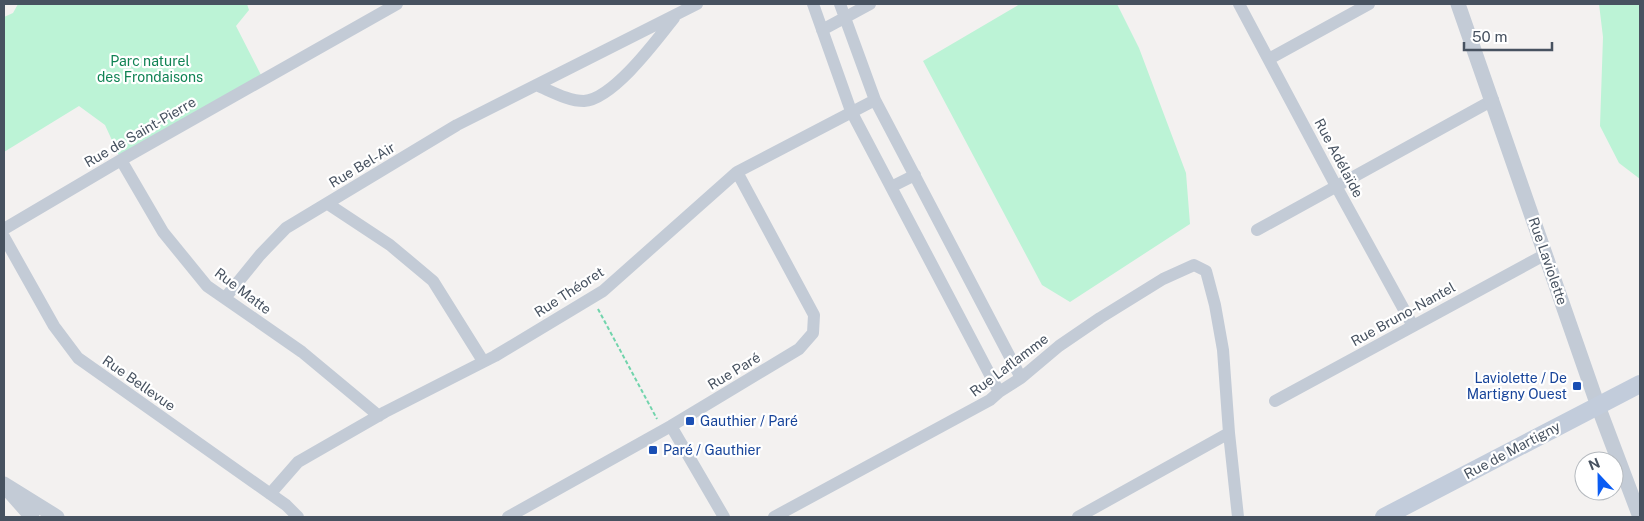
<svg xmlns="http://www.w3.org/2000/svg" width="1644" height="521" font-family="'Public Sans',sans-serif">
  <rect width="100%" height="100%" fill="#f3f1f0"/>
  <!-- green -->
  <path fill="#bcf3d6" d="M 18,4 L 247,4 L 249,10 L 236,26 L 263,79 L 121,160 L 105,125 L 79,106 L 4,152 L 4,17 L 13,13 Z
    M 1020,4 L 1117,4 L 1139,48 L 1186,173 L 1190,224 L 1070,302 L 1042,285 L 923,61 Z
    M 1599,4 L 1640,4 L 1640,179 L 1619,163 L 1600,126 L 1603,37 Z"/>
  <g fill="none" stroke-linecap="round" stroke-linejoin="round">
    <!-- path -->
    <path stroke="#71d4ac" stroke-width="2" stroke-dasharray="4 2.5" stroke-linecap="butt" d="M 598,309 L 657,419"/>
    <!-- minor -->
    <path stroke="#c3cbd6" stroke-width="12" d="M 813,4 L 851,111 L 999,392
      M 840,4 L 875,100 L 1021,378
      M 1239,4 L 1336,186 L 1413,326
      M 822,30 L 870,4
      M 1269,59 L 1369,4
      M 536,85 C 551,91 568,101 584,101 C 613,99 656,41 674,18
      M 121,160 L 163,232 L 207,286 L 302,352 L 379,416
      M 891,187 L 915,175
      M 328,204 L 390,245 L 433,281 L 483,361
      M 4,229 L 121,160 L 397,4
      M 1257,230 L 1493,100
      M 4,237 L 54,326 L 78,358 L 286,505 L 298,517
      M 225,298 L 260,255 L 286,228 L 457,125 L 697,4
      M 1275,401 L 1546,254
      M 671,426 L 724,517
      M 270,494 L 298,462 L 385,412 L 495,356 L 603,291 L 737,172 L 875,100
      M 508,517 L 671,426 L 799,349 L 813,333 L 814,315 L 737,172
      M 774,517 L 990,400 L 999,392 L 1021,378 L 1059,346 L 1100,318 L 1163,279 L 1194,265 L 1206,271 L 1215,305 L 1223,350 L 1229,433 L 1238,517
      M 1078,517 L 1229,433"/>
    <!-- tertiary -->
    <path stroke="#c3cbd6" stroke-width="15" d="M 1458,4 L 1598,406 L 1640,517
      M 4,484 L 57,517
      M 10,492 L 32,517"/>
    <!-- secondary -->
    <path stroke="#c2ccdb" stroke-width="18" d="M 1384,517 L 1640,384"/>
  </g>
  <!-- markers -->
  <g fill="#1a4fb4" stroke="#fff" stroke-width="2">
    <rect x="1572" y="381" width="10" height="10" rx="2.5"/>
    <rect x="685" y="416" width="10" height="10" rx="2.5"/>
    <rect x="648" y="445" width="10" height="10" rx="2.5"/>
  </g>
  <g text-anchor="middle" stroke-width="4.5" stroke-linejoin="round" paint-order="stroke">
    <!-- park labels -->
    <g font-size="14" fill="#108354" stroke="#fff">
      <text x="150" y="66">Parc naturel<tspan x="150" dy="16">des Frondaisons</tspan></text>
    </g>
    <!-- street labels -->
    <g font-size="14" fill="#475260" stroke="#fff">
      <text transform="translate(140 132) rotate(-30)" y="5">Rue de Saint-Pierre</text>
      <text transform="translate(1339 158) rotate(62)" y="5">Rue Adélaïde</text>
      <text transform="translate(362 165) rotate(-31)" y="5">Rue Bel-Air</text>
      <text transform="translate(1548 261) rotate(71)" y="5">Rue Laviolette</text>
      <text transform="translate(243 291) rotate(37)" y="5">Rue Matte</text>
      <text transform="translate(569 292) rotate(-33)" y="5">Rue Théoret</text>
      <text transform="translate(1403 314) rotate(-29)" y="5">Rue Bruno-Nantel</text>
      <text transform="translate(1009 365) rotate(-37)" y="5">Rue Laflamme</text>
      <text transform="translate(734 371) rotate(-31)" y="5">Rue Paré</text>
      <text transform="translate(139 383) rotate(35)" y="5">Rue Bellevue</text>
      <text transform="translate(1512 450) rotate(-28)" y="5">Rue de Martigny</text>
    </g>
    <!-- transit labels -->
    <g font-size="14" fill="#164399" stroke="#fff" text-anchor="start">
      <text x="1567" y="383" text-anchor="end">Laviolette / De<tspan x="1567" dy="16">Martigny Ouest</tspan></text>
      <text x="700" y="426">Gauthier / Paré</text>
      <text x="663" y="455">Paré / Gauthier</text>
    </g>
  </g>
  <!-- border -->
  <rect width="1644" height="521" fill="none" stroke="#475260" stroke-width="10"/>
  <!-- north arrow -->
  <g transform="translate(1599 476) rotate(338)"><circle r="24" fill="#ffffff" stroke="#b5babf"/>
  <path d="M0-4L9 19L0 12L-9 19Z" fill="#0a5cf3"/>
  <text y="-8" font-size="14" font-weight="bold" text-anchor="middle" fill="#475260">N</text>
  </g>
  <!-- scale -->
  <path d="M1464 42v8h88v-8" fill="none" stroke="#475260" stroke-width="2.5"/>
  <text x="1472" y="42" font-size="15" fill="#475260" stroke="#ffffff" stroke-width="4" paint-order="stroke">50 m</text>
</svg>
